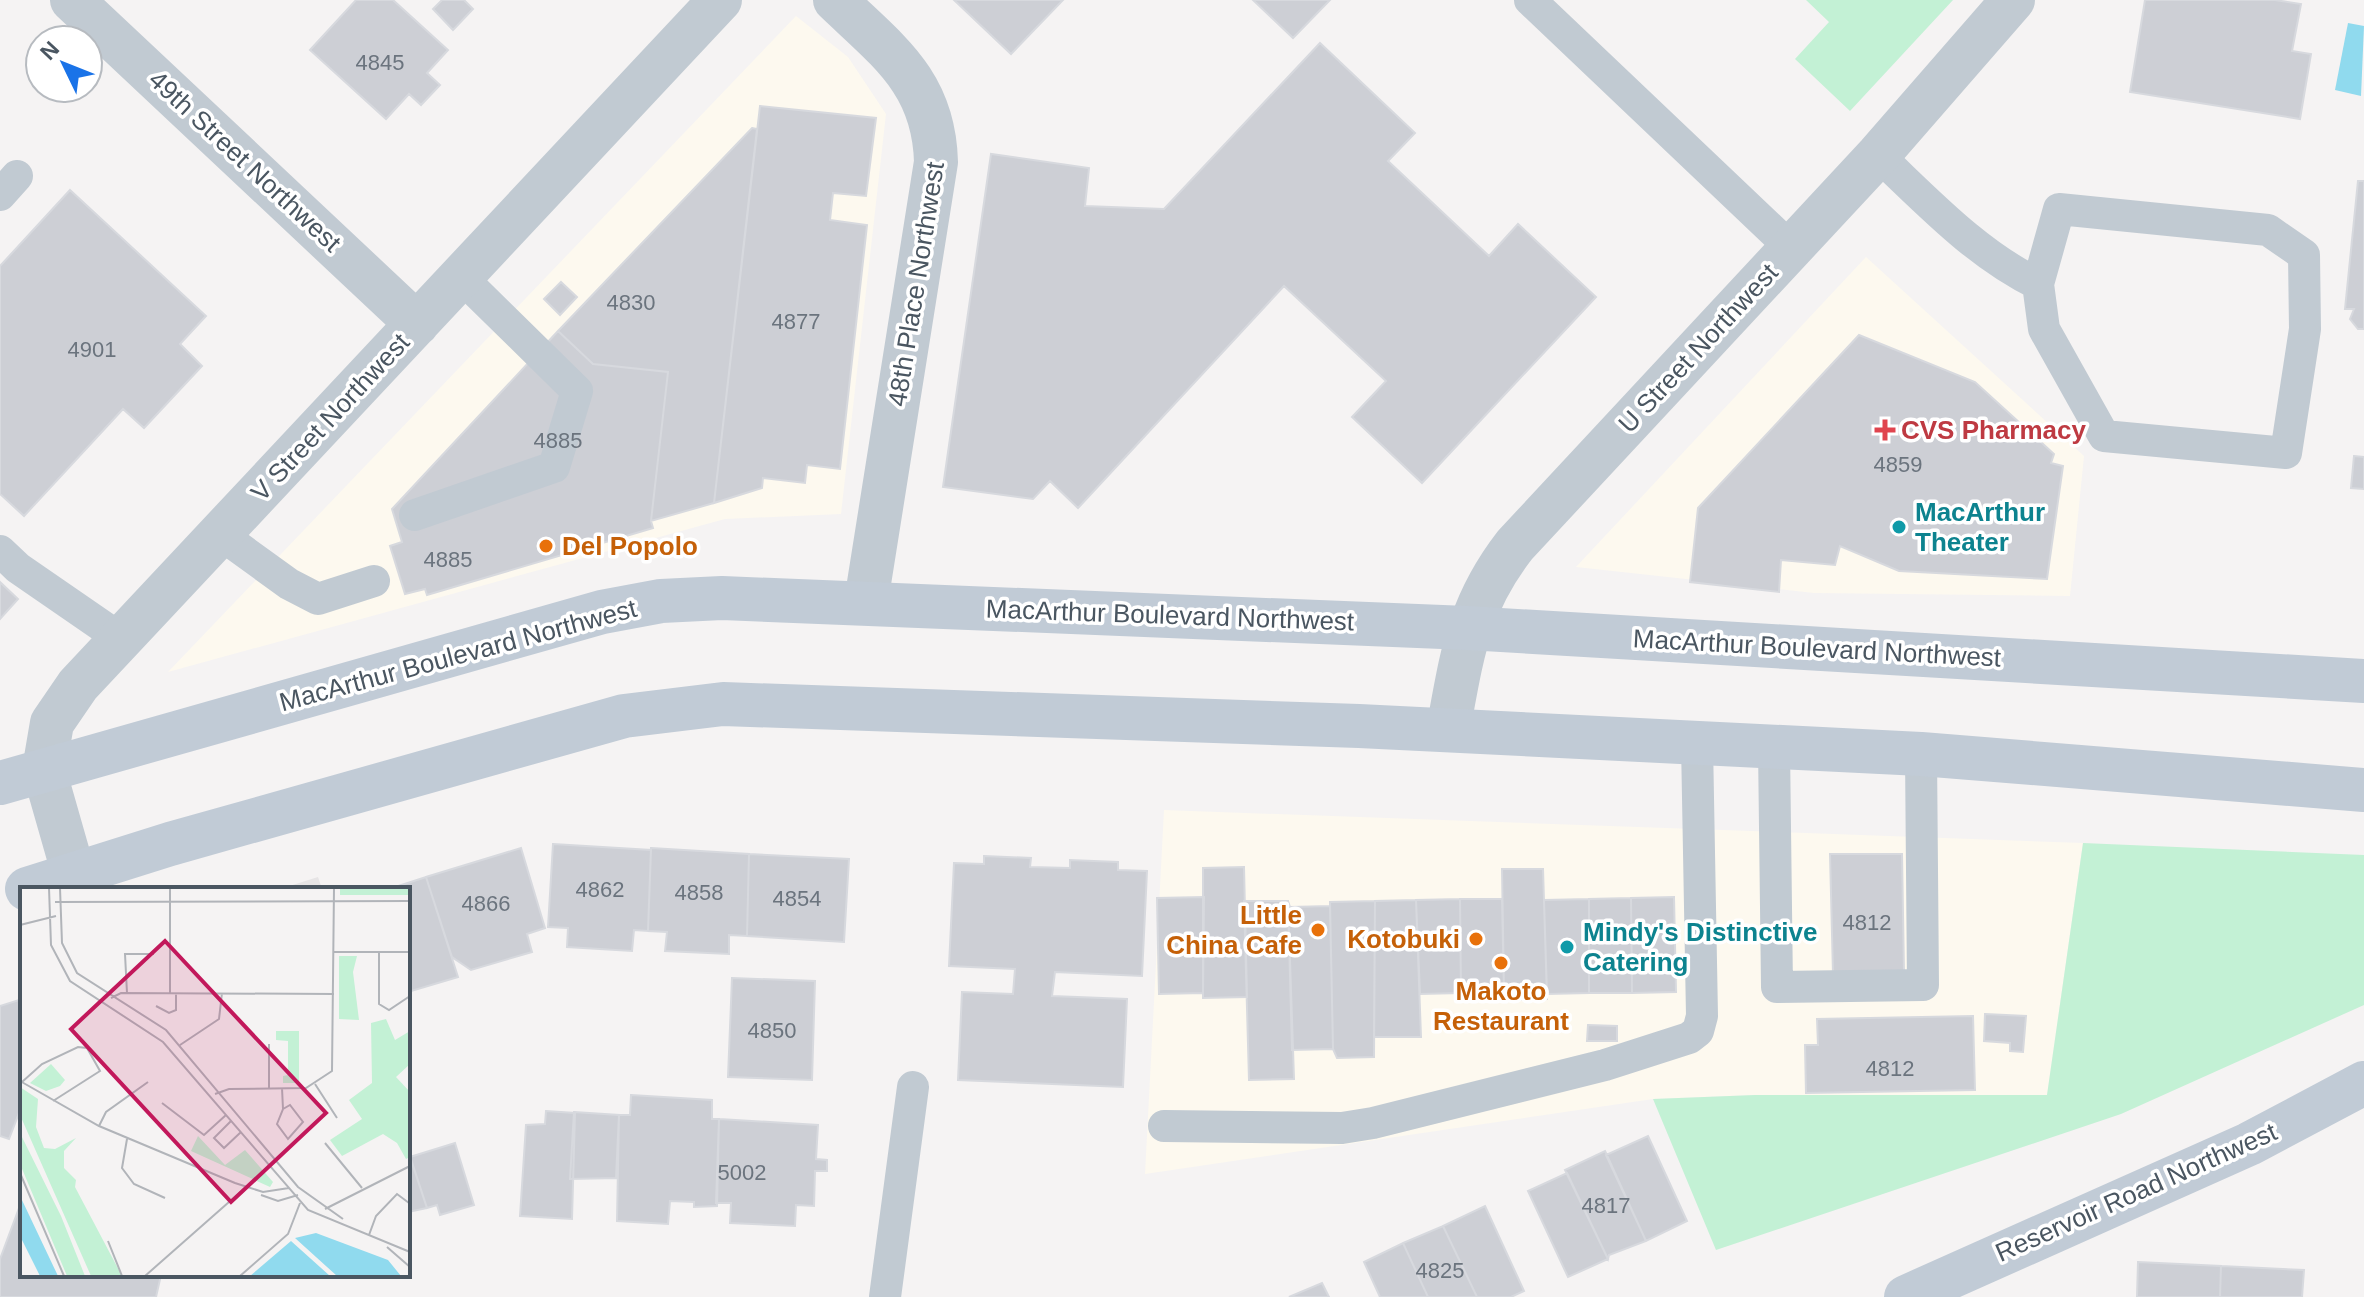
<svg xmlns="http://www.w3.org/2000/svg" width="2364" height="1297" font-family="Arial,sans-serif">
  <rect width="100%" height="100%" fill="#f5f3f3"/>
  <!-- commercial -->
  <path fill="#fdf9ef" d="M 796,16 L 848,57 L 886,114 L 841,514 L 725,519 L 168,672 Z
    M 1866,257 L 2084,456 L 2070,596 L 1814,593 L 1576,567 Z
    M 1164,810 L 2083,843 L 2047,1096 L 1755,1095 L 1653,1099 L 1145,1174 Z"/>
  <!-- education -->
  <path fill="#e6e4e5" d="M 318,877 L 322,889 L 280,889 Z"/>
  <!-- green -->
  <path fill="#c3f1d5" d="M 1806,0 L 1953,0 L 1850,111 L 1795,59 L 1829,22 Z
    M 2083,843 L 2364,855 L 2364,1005 L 2121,1114 L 1716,1250 L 1653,1099 L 1755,1095 L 2047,1095 Z"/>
  <!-- water -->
  <path fill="#90daee" d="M 2348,23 L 2364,26 L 2361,96 L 2335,90 Z"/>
  <!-- building -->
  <path fill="#cdcfd5" stroke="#d7d9de" stroke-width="2" d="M 356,0 L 393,0 L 448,50 L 427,73 L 440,85 L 421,105 L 409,94 L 386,119 L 310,50 Z
    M 442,0 L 464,0 L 473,9 L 453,30 L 433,9 Z
    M 954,0 L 1063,0 L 1011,54 Z
    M 1253,0 L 1330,0 L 1293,38 Z
    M 2145,0 L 2275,0 L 2301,4 L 2292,51 L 2311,54 L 2300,119 L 2130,92 Z
    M 1320,43 L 1415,133 L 1388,161 L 1489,256 L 1518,224 L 1596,297 L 1422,483 L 1352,417 L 1386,381 L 1284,286 L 1078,508 L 1050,481 L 1033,499 L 943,487 L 991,154 L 1089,168 L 1085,206 L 1164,209 Z
    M 760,106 L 876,118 L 866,196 L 833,193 L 830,220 L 867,225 L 840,469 L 807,465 L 805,483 L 763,478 L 762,488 L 714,503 Z
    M 752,128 L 757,129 L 714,503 L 651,521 L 668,372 L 593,364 L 558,331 Z
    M 2358,181 L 2364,181 L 2364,329 L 2358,329 L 2350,319 L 2354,309 L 2345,309 Z
    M 70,190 L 206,316 L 180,344 L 202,366 L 144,428 L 123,409 L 24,516 L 0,494 L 0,266 Z
    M 561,282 L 577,297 L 560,315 L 544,299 Z
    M 558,331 L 593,364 L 668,372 L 651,521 L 653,528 L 427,595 L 425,589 L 405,594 L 390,546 L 402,542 L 392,509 Z
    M 1859,335 L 1975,382 L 2054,454 L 2051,463 L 2063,466 L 2047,579 L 1899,571 L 1840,546 L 1835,565 L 1781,560 L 1779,592 L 1690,582 L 1698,508 Z
    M 2354,456 L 2364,457 L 2364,489 L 2351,488 Z
    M 0,582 L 18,599 L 0,619 Z
    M 553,844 L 651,850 L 648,931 L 634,930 L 632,951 L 567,947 L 568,928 L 548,927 Z
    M 521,848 L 545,928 L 527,934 L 532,952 L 471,970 L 452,957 L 426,877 Z
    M 651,848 L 749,854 L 747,936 L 729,935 L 729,954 L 665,951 L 667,932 L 648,931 Z
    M 749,854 L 849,859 L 844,942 L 747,936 Z
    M 1830,854 L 1902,854 L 1904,973 L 1833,974 Z
    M 984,856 L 1031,858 L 1030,867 L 1070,868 L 1070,860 L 1118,862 L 1118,870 L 1147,871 L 1142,976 L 1055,972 L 1052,996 L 1127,999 L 1123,1087 L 958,1080 L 962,992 L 1013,994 L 1015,969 L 949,966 L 954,863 L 984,864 Z
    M 1244,867 L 1247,997 L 1203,998 L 1203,868 Z
    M 1502,869 L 1543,869 L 1547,999 L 1508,1000 L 1508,993 L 1504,992 Z
    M 426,877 L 458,977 L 408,992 L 408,889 L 389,889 Z
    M 1204,897 L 1203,993 L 1159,994 L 1157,898 Z
    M 1674,897 L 1676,992 L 1632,993 L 1631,898 Z
    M 1631,898 L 1632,993 L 1589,993 L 1589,899 Z
    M 1460,899 L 1461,993 L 1420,994 L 1416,900 Z
    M 1460,899 L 1502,899 L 1504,992 L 1461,993 Z
    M 1416,900 L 1421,1037 L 1374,1037 L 1375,901 Z
    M 1544,900 L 1589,899 L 1589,993 L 1547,994 Z
    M 1244,901 L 1288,901 L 1294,1079 L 1249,1080 Z
    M 1288,901 L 1290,907 L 1330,906 L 1333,1049 L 1292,1050 Z
    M 1375,901 L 1374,1057 L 1337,1058 L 1333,1049 L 1330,902 Z
    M 732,978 L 815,981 L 812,1080 L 728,1077 Z
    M 22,999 L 22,1105 L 9,1139 L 0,1136 L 0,1006 Z
    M 1985,1014 L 2026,1016 L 2023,1052 L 2010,1051 L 2010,1043 L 1984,1041 Z
    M 1973,1016 L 1975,1090 L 1806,1093 L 1805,1045 L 1818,1045 L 1817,1019 Z
    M 1588,1025 L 1617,1026 L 1617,1041 L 1587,1041 Z
    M 631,1095 L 712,1100 L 712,1119 L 719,1119 L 717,1206 L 694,1207 L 694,1202 L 670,1201 L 668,1224 L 617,1221 L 619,1115 L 630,1115 Z
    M 546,1111 L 575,1113 L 572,1219 L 520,1216 L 526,1125 L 545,1124 Z
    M 574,1112 L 619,1115 L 616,1178 L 570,1179 Z
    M 719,1119 L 818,1125 L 816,1159 L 827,1160 L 827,1171 L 815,1171 L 814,1206 L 796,1205 L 795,1226 L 730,1223 L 731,1203 L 716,1203 Z
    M 1648,1136 L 1687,1221 L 1646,1241 L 1606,1155 Z
    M 455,1143 L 474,1205 L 440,1215 L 437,1205 L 427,1208 L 410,1157 Z
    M 408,1150 L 427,1208 L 408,1212 Z
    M 1605,1151 L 1646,1241 L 1609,1255 L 1608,1259 L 1565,1170 Z
    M 1567,1173 L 1608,1259 L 1568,1277 L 1528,1191 Z
    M 22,1200 L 22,1275 L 161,1275 L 156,1297 L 0,1297 L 0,1259 Z
    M 1485,1206 L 1524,1291 L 1511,1297 L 1477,1297 L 1443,1226 Z
    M 1443,1226 L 1477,1297 L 1428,1297 L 1403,1243 Z
    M 1403,1243 L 1428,1297 L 1380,1297 L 1364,1262 Z
    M 2138,1262 L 2221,1266 L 2220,1297 L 2137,1297 Z
    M 2221,1266 L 2304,1270 L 2302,1297 L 2220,1297 Z
    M 1322,1283 L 1329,1297 L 1289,1297 Z"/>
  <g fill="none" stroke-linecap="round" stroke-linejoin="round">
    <!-- service -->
    <path stroke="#c1cad2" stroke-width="32" d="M 1530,0 L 1791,248
      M 1878,155 C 1927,201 1976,254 2038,284
      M 0,195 L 17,176
      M 2059,209 L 2268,230 L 2304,255 L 2305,329 L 2286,453 L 2104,436 L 2044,329 L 2038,284 Z
      M 415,515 L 554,467 L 577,391 L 461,277
      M 220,534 L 289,584 L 318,599 L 374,581
      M 0,551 L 18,568 L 121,639
      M 1774,747 L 1777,987 L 1923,985 L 1921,754
      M 1164,1126 L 1342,1128 L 1373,1123 L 1605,1065 L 1689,1038 L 1698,1031 L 1702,1016 L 1697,743
      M 885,1297 L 913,1087"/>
    <!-- minor -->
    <path stroke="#c1cad2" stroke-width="44" d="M 72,0 L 417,324
      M 835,0 C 888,51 934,82 936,162 L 866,602
      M 1448,730 C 1462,656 1467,607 1515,545 L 1878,155 L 2013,0
      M 74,875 L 44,770 L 52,723 L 78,685 L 720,0"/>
    <!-- secondary -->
    <path stroke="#c1cbd6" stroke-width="44" d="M 0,783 L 602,612 L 661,601 L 722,598 L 1467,628 L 2364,681
      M 27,889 L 170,844 L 624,716 L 723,704 L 1359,726 L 1921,754 L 2364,790
      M 1906,1297 L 2249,1144 L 2364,1083"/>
  </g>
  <!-- markers -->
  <path fill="#e0444e" stroke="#fff" stroke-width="3" d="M1881 418h8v8h8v8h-8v8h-8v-8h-8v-8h8z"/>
  <g fill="#0f9aa8" stroke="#fff" stroke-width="3">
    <circle cx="1899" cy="527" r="8"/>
    <circle cx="1567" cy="947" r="8"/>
  </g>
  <g fill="#e8710a" stroke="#fff" stroke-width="3">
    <circle cx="546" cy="546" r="8"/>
    <circle cx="1318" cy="930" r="8"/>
    <circle cx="1476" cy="939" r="8"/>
    <circle cx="1501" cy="963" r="8"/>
  </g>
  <g text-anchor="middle" stroke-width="7" stroke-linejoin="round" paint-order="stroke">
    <!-- number labels -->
    <g font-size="22" fill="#6b747e">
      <text x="380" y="70">4845</text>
      <text x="631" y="310">4830</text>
      <text x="796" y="329">4877</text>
      <text x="92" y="357">4901</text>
      <text x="558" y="448">4885</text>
      <text x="1898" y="472">4859</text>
      <text x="448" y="567">4885</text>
      <text x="600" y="897">4862</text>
      <text x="699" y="900">4858</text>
      <text x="797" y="906">4854</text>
      <text x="486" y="911">4866</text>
      <text x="1867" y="930">4812</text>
      <text x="772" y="1038">4850</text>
      <text x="1890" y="1076">4812</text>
      <text x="742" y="1180">5002</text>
      <text x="1606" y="1213">4817</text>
      <text x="1440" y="1278">4825</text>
    </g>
    <!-- street labels -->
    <g font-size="26" fill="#4a5661" stroke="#fff">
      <text transform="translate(245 161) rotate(43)" y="9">49th Street Northwest</text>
      <text transform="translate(916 284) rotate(-81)" y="9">48th Place Northwest</text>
      <text transform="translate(1698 348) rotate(-47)" y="9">U Street Northwest</text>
      <text transform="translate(330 417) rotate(-47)" y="9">V Street Northwest</text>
      <text transform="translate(1170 615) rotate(2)" y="9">MacArthur Boulevard Northwest</text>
      <text transform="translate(1817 648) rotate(3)" y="9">MacArthur Boulevard Northwest</text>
      <text transform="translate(458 655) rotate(-15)" y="9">MacArthur Boulevard Northwest</text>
      <text transform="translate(2136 1192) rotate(-24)" y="9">Reservoir Road Northwest</text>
    </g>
    <!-- health labels -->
    <g font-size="26" font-weight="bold" fill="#be3a42" stroke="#fff" text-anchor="start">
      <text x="1901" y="439">CVS Pharmacy</text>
    </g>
    <!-- culture labels -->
    <g font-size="26" font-weight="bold" fill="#0d838f" stroke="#fff" text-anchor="start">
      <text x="1915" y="521">MacArthur<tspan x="1915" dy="30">Theater</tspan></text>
      <text x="1583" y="941">Mindy's Distinctive<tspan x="1583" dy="30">Catering</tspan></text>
    </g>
    <!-- food labels -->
    <g font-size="26" font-weight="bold" fill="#c56008" stroke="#fff" text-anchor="end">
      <text x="562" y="555" text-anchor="start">Del Popolo</text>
      <text x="1302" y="924">Little<tspan x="1302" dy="30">China Cafe</tspan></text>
      <text x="1460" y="948">Kotobuki</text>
      <text x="1501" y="1000" text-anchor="middle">Makoto<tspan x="1501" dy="30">Restaurant</tspan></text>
    </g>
  </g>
  <!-- overview -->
  <g transform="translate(20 887)">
    <rect width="390" height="390" fill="#f5f3f3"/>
    <path d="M 320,1 L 390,1 L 390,8 L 320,8 ZM 319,69 L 337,69 L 333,85 L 339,133 L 319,132 ZM 366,132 L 375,153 L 390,144 L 390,177 L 376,190 L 390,205 L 390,270 L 386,272 L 377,256 L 363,247 L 322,269 L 310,253 L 342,232 L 329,213 L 352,196 L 351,136 ZM 256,144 L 279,144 L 279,196 L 263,196 L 263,189 L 268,188 L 268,154 L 256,153 ZM 31,177 L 45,193 L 40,199 L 26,204 L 10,196 ZM 0,200 L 18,212 L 16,240 L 24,261 L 35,262 L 56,251 L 44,264 L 44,281 L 56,293 L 55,300 L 102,389 L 71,389 L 0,228 ZM 0,246 L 41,329 L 65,389 L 47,389 L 0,277 ZM 178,249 L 205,278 L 225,263 L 253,295 L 250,300 L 171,264 Z" fill="#c3f1d5"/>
    <path d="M 0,309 L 1,311 L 38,389 L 20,389 L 0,349 ZM 296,346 L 368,373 L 381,389 L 317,389 L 275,351 ZM 271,354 L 310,389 L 230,389 Z" fill="#90daee"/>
    <path fill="none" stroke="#b1b4b9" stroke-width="2" d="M 29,1 L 31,58 L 50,94 L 143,155 L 288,323 L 390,365M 40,1 L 42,56 L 57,86 L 146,143 L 278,300 L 323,332M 35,15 L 390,14M 0,38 L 36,29M 314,65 L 359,65M 390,65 L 359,65 L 359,117 L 369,123 L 390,109M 107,106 L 105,67 L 134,67M 150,106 L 150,1M 91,111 L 101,106 L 314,107M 136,119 L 149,126 L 156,123 L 156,106M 160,158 L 199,132 L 202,106M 0,194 L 79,239 L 215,296 L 243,305 L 269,301M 2,195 L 22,177 L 58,160 L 67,161 L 80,184 L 33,214M 295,197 L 317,231M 249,201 L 249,157M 262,201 L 263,222 L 257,237 L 268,252 L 283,235 L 270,218 L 263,222M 195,207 L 209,202 L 286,201 L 312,184 L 314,1M 142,216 L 184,248 L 206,228M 211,234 L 194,251 L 204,261 L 221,245M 79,239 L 86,225 L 128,195M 107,252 L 102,281 L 114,297 L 145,311M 305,256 L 342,301M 0,286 L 44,389M 241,308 L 258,314 L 278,308M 305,322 L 390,279M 349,348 L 356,329 L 377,307 L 389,316M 88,354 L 102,389M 367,360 L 390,380M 125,389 L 226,300M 220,389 L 268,347 L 280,316"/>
    <path fill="#c2185b" fill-opacity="0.15" stroke="#c2185b" stroke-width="4" d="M 145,54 L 306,226 L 211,315 L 51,142 Z"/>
    <rect width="390" height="390" fill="none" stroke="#4a5661" stroke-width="4"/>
  </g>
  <!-- north arrow -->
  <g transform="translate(64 64) rotate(313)"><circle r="38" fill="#ffffff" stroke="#b7bbc0" stroke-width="2"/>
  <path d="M0-6L14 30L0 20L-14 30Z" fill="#1a73e8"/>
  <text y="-12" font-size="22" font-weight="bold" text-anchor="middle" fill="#4a5661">N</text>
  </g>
</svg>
